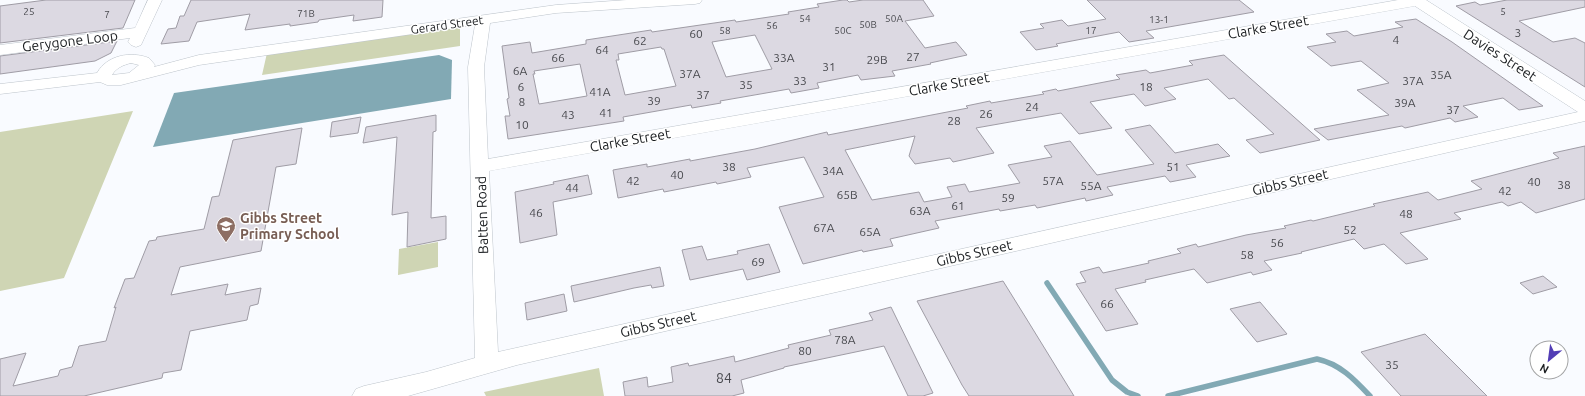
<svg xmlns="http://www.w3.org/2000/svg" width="1585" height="396" font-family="Ubuntu,sans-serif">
  <rect width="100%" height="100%" fill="#f9fbff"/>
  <!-- green -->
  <path fill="#cfd5b4" d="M 460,26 L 460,46 L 262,75 L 267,53 Z
    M 133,111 L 64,278 L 0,291 L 0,132 Z
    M 438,242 L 438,267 L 398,275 L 399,249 Z
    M 599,368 L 604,396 L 486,396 L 484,392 Z"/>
  <!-- water -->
  <path fill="#82a9b4" d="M 439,55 L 452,60 L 451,99 L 153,147 L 174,93 Z"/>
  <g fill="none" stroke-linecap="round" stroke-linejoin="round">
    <!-- stream -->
    <path stroke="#82a9b4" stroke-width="5.5" d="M 1047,283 L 1112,380 L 1127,392 L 1138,396
      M 1168,396 L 1317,359 C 1340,364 1354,379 1370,396"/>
  </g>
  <!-- building -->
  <path fill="#dcd9e2" stroke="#9f9ca5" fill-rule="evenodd" d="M 46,0 L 135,0 L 123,28 L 0,43 L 0,6 Z
    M 191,0 L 383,0 L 382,17 L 353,21 L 354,15 L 319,20 L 318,22 L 290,26 L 290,24 L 245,30 L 250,14 L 197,22 L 189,41 L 161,44 L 168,29 L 176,28 L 180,16 L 184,16 Z
    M 843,0 L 847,0 L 849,2 L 863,0 L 923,0 L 934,16 L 905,21 L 925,48 L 956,42 L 967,55 L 930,63 L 931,64 L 892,71 L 895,76 L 861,80 L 858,75 L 817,83 L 819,88 L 791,93 L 789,89 L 720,101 L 721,103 L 692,108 L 691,105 L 623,117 L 624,121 L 508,139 L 505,116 L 510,116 L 507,99 L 509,98 L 502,46 L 530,42 L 532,53 L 586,44 L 586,40 L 651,30 L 652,32 L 735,20 L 736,22 L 789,14 L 788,12 L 819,7 L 817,4 ZM 755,35 L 772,69 L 726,77 L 712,42 ZM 661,47 L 662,49 L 664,49 L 676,86 L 625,95 L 616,60 L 619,60 L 618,54 ZM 580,64 L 587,96 L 539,104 L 533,74 L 535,74 L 534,71 Z
    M 1087,0 L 1239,0 L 1254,12 L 1146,31 L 1154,38 L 1129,42 L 1119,32 L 1056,44 L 1058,46 L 1036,50 L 1020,32 L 1044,28 L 1040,24 L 1062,20 L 1068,26 L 1106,19 Z
    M 1507,0 L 1585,0 L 1585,7 L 1519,21 L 1553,42 L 1575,38 L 1585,43 L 1585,87 L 1456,6 L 1475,2 L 1480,5 Z
    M 1416,19 L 1452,42 L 1543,106 L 1519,110 L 1503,98 L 1463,106 L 1478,117 L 1455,122 L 1450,118 L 1405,128 L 1402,126 L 1328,140 L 1314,129 L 1389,115 L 1357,90 L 1389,83 L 1361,61 L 1331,66 L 1307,47 L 1336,42 L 1326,34 L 1347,31 L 1354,36 L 1403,27 L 1395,22 Z
    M 117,41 L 111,53 L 95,61 L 0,74 L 0,56 Z
    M 1224,55 L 1320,140 L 1260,153 L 1246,140 L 1274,134 L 1234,98 L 1229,99 L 1208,79 L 1164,88 L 1176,99 L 1145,106 L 1134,94 L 1090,102 L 1112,128 L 1079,134 L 1061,113 L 976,128 L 994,153 L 953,162 L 950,158 L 915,164 L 909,156 L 915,136 L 845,150 L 872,200 L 919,192 L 924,202 L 952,197 L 947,187 L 965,184 L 969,192 L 1020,183 L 1008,165 L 1052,157 L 1044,146 L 1070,141 L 1097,175 L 1154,164 L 1125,130 L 1150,125 L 1175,153 L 1218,144 L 1230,156 L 1186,165 L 1196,177 L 1170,182 L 1165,176 L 1107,187 L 1113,195 L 1086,201 L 1085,198 L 1037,208 L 1035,205 L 1000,211 L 999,209 L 935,221 L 939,228 L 890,239 L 893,246 L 863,252 L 862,250 L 803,264 L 779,207 L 824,197 L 804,157 L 747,168 L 751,177 L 717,184 L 716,182 L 664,192 L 663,189 L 618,198 L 613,170 L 647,164 L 647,167 L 690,159 L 690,161 L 755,149 L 827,132 L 828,135 L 968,108 L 966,106 L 990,101 L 991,103 L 1044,94 L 1042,92 L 1056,89 L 1058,91 L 1120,79 L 1116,75 L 1146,70 L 1150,73 L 1193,65 L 1189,61 Z
    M 436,115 L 436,131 L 433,132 L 431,218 L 446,216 L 446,239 L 407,247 L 408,212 L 392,215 L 397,137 L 363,143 L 366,127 Z
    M 361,117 L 358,133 L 330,137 L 332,122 Z
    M 302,128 L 296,164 L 276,167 L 261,251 L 180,267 L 171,295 L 228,284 L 225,295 L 261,288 L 258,304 L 250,306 L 247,320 L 190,331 L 181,370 L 163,373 L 162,378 L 84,396 L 0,396 L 0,359 L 26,353 L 13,386 L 58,376 L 60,370 L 72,367 L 79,346 L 106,341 L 116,307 L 114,308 L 125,279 L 134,278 L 149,241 L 156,240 L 157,237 L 204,229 L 212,197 L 219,196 L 233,140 Z
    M 1585,146 L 1585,199 L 1536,213 L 1521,202 L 1508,206 L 1502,202 L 1454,213 L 1461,219 L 1400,233 L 1428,259 L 1406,264 L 1384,244 L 1364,249 L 1354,239 L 1301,252 L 1302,253 L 1264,261 L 1272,270 L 1253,275 L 1251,272 L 1207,283 L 1194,269 L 1145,280 L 1146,282 L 1115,289 L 1138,324 L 1106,331 L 1076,284 L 1086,282 L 1080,272 L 1099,267 L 1103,273 L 1149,263 L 1148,261 L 1181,253 L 1177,249 L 1196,244 L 1198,247 L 1246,235 L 1286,228 L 1284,226 L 1311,220 L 1313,221 L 1375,206 L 1373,204 L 1428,192 L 1438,200 L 1482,189 L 1471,181 L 1559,158 L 1553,153 Z
    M 588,175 L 592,194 L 553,202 L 557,235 L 520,243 L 515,192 L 554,184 L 553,182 Z
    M 769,244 L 780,272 L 747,280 L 743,269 L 690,280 L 682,250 L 702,246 L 707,260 L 738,254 L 737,251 Z
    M 660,267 L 664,286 L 652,288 L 651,285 L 634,288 L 574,302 L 571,286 Z
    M 1543,276 L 1557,287 L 1533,294 L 1520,283 Z
    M 1003,281 L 1026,318 L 1074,396 L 969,396 L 962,385 L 917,301 Z
    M 564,294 L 567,311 L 527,320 L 525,303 Z
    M 1260,302 L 1287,334 L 1257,342 L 1230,309 Z
    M 891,307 L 933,393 L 923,396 L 908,396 L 884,346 L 784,367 L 784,368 L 741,380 L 744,393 L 732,396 L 625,396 L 623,382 L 647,377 L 648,387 L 673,382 L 671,367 L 688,363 L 689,366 L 734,356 L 735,362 L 789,348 L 788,345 L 831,335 L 829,330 L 873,320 L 869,313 Z
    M 1425,334 L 1487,396 L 1401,396 L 1361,352 Z"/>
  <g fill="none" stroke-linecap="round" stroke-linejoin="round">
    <!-- minor casing -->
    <g stroke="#bdc4cb" stroke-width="1">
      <path id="minor" d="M 148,0 L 162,0 L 141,45 L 136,47 L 131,45 L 128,42 L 130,38 L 0,55 L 0,45 L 135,28 Z
        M 627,0 L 702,0 L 700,3 L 695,4 L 556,13 L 490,23 L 484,67 L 488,159 L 1398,0 L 1426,0 L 1585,101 L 1585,121 L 517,365 L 408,396 L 352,396 L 356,389 L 364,386 L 426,372 L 475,358 L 468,67 L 475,25 L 199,65 L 121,85 L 107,85 L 100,82 L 0,94 L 0,84 L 97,73 C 107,55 131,51 149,58 L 155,65 L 154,67 L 199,55 L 556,5 ZM 1415,6 L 1578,112 L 498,352 L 489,171 ZM 131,63 L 139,65 L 129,73 L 112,75 C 116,68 123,65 131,63 Z"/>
    </g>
    <!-- minor -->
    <use href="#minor" fill="#fff" fill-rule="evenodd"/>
  </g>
  <!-- icons -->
  <defs>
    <g id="school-pin" transform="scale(1)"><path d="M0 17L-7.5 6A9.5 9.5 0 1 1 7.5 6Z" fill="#8d6e63" stroke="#fff"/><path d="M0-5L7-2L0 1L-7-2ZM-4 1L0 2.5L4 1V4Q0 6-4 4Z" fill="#fff"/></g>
  </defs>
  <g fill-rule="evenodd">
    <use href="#school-pin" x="226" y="226"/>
  </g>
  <g text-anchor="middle" stroke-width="3" stroke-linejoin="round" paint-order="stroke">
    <!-- far-number labels -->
    <g font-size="10" fill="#4a4b50">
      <text x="29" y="15">25</text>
      <text x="1503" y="15">5</text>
      <text x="306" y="17">71B</text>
      <text x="107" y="18">7</text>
      <text x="805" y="22">54</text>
      <text x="894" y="22">50A</text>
      <text x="1159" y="23">13-1</text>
      <text x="868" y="28">50B</text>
      <text x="772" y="29">56</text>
      <text x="725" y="34">58</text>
      <text x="843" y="34">50C</text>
      <text x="1091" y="34">17</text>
    </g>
    <!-- far-street labels -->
    <g font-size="12" fill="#191c1f" stroke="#fff">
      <text transform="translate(447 25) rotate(-8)" y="4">Gerard Street</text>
    </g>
    <!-- number labels -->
    <g font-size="12" fill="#4a4b50">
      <text x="1518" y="37">3</text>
      <text x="696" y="38">60</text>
      <text x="1396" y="44">4</text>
      <text x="640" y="45">62</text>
      <text x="602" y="54">64</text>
      <text x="913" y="61">27</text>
      <text x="558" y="62">66</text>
      <text x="784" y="62">33A</text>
      <text x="877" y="64">29B</text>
      <text x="829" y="71">31</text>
      <text x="520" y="75">6A</text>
      <text x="690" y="78">37A</text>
      <text x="1441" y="79">35A</text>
      <text x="800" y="85">33</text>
      <text x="1413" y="85">37A</text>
      <text x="746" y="89">35</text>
      <text x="521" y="91">6</text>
      <text x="1146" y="91">18</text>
      <text x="600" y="96">41A</text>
      <text x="703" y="99">37</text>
      <text x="654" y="105">39</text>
      <text x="522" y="106">8</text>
      <text x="1405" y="107">39A</text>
      <text x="1032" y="111">24</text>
      <text x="1453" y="114">37</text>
      <text x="606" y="117">41</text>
      <text x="986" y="118">26</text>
      <text x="568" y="119">43</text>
      <text x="954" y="125">28</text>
      <text x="522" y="129">10</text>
      <text x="729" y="171">38</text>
      <text x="1173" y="171">51</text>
      <text x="833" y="175">34A</text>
      <text x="677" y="179">40</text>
      <text x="633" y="185">42</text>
      <text x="1053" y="185">57A</text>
      <text x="1534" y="186">40</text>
      <text x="1564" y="189">38</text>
      <text x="1091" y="190">55A</text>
      <text x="572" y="192">44</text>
      <text x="1505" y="195">42</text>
      <text x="847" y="199">65B</text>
      <text x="1008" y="202">59</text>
      <text x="958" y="210">61</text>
      <text x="920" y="215">63A</text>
      <text x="536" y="217">46</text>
      <text x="1406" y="218">48</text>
      <text x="824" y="232">67A</text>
      <text x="1350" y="234">52</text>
      <text x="870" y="236">65A</text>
      <text x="1277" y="247">56</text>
      <text x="1247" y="259">58</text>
      <text x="758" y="266">69</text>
      <text x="1107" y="308">66</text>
      <text x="845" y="344">78A</text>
      <text x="805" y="355">80</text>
      <text x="1392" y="369">35</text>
    </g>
    <!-- street labels -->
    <g font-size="14" fill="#191c1f" stroke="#fff">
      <text transform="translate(1268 27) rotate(-10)" y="5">Clarke Street</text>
      <text transform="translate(70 41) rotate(-7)" y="5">Gerygone Loop</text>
      <text transform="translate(1500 55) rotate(33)" y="5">Davies Street</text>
      <text transform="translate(949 84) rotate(-10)" y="5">Clarke Street</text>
      <text transform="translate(630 140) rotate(-10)" y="5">Clarke Street</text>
      <text transform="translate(1290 182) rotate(-13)" y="5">Gibbs Street</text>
      <text transform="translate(482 215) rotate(-92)" y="5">Batten Road</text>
      <text transform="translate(974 253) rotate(-13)" y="5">Gibbs Street</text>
      <text transform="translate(658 324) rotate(-13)" y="5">Gibbs Street</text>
    </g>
    <!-- education labels -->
    <g font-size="14" font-weight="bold" fill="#785e54" stroke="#fff" text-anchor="start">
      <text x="240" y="223">Gibbs Street<tspan x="240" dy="16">Primary School</tspan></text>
    </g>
    <!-- near-number labels -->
    <g font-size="14" fill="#4a4b50">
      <text x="724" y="383">84</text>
    </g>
  </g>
  <!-- north arrow -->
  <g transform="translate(1549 360) rotate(209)"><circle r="19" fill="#ffffff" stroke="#a3a4a5"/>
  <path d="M0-3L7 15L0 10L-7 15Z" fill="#523db5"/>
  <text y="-6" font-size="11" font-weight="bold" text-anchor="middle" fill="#191c1f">N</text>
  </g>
</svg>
